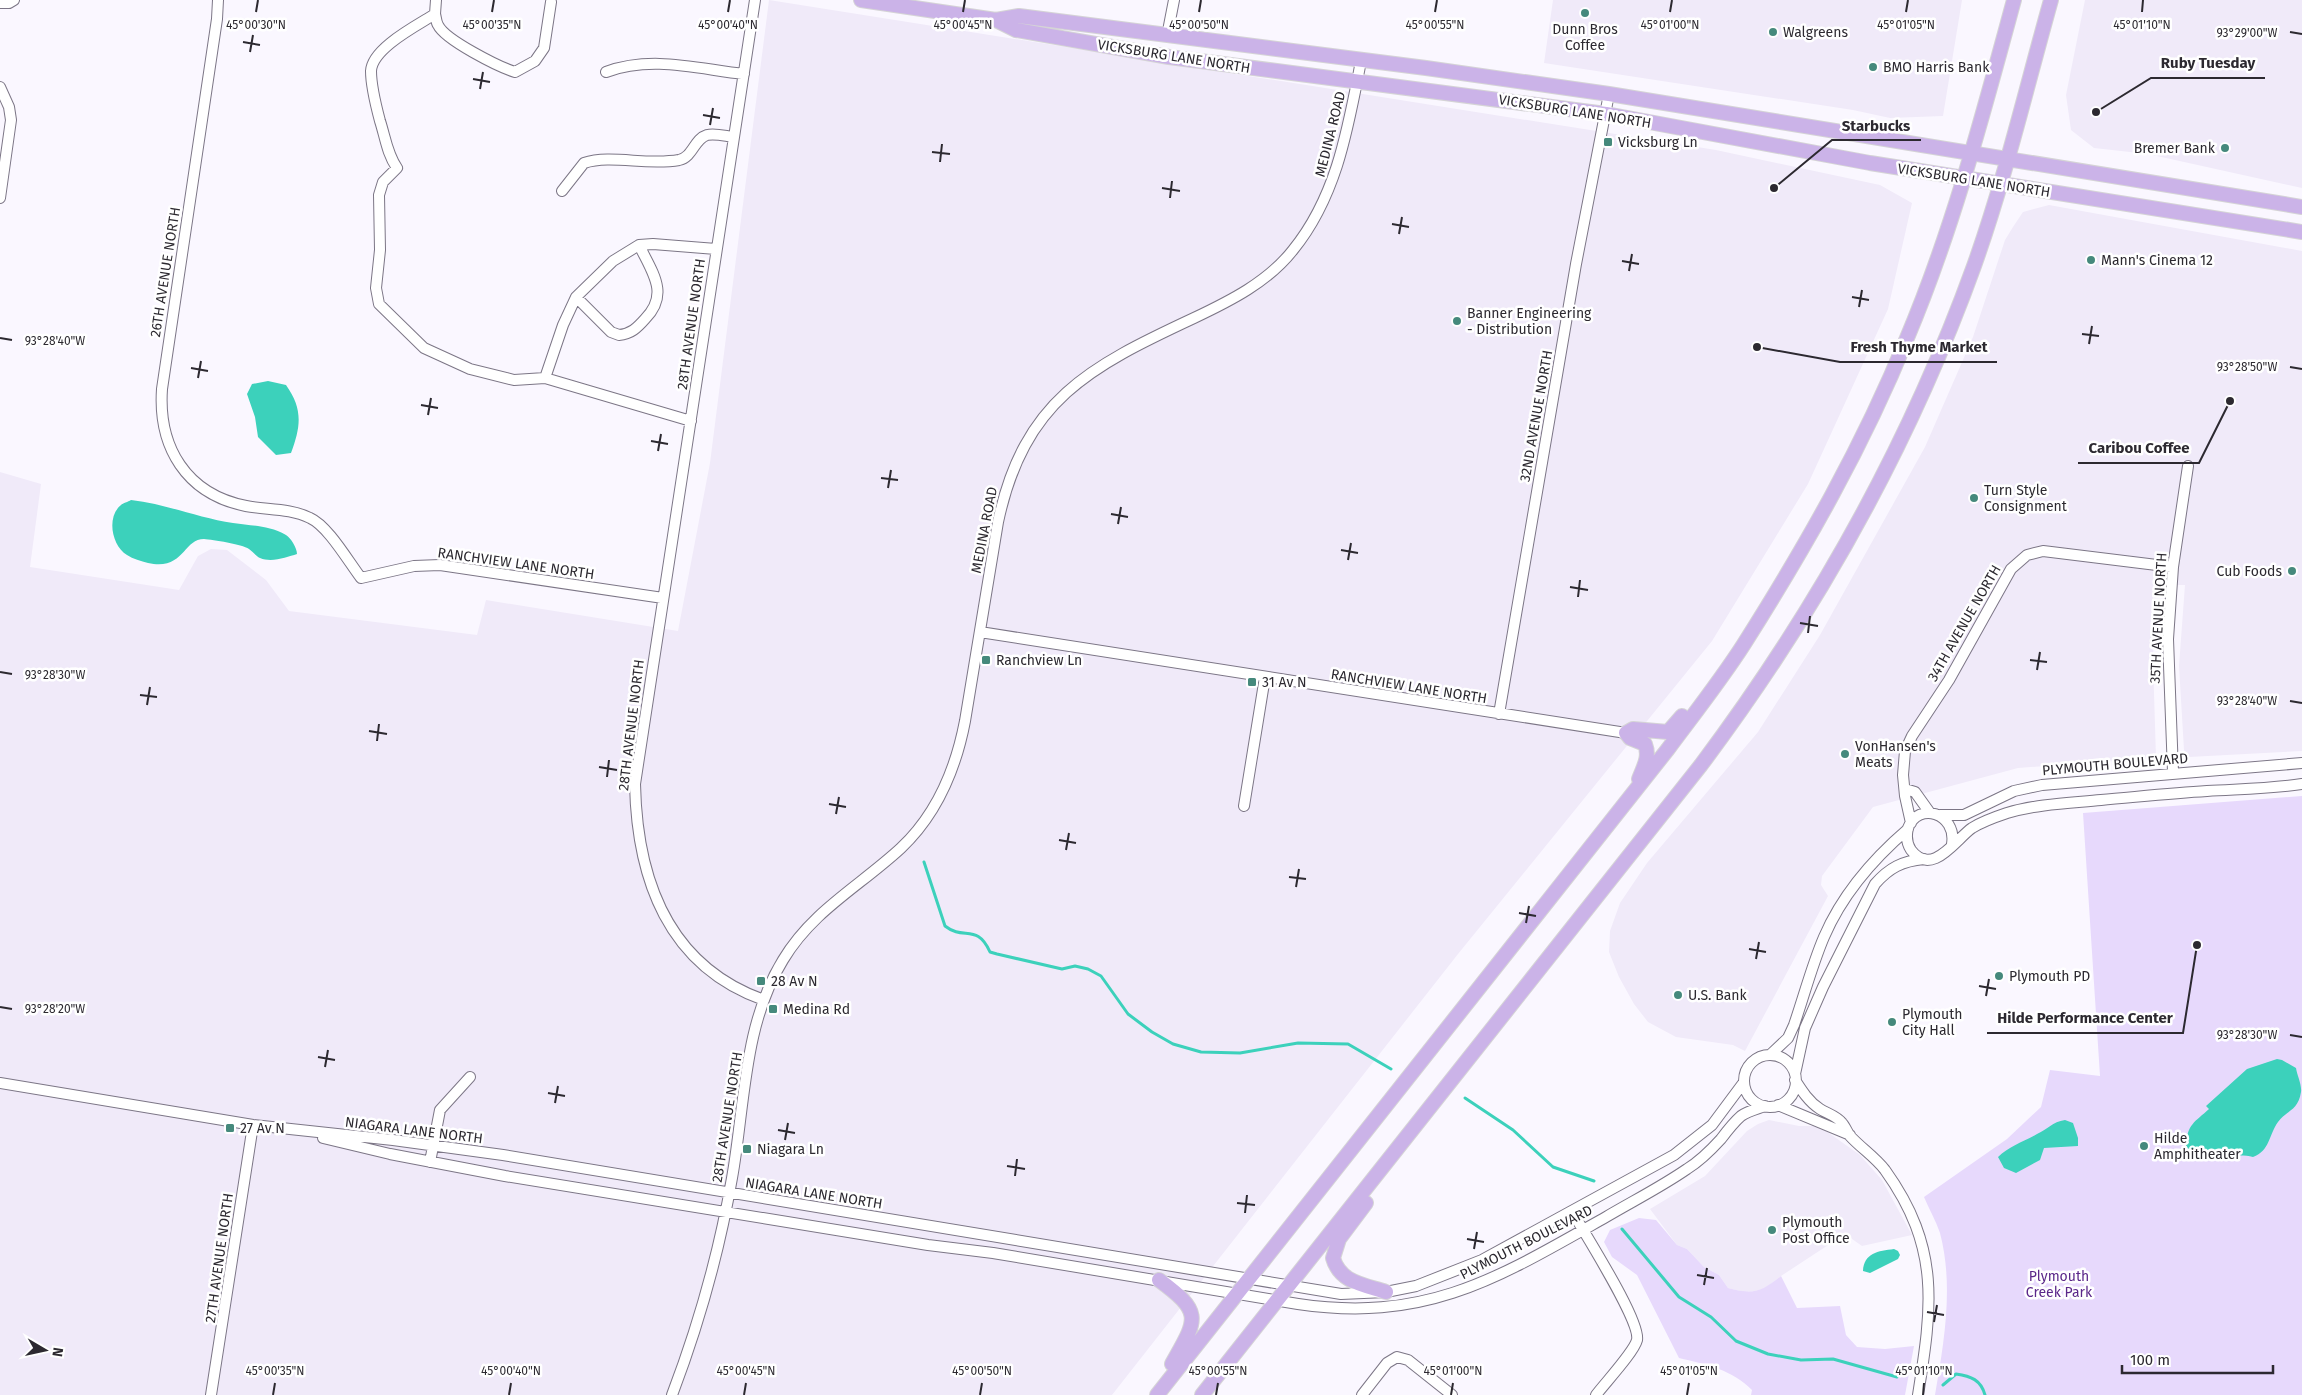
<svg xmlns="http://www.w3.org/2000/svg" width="2302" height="1395" font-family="'Fira Sans',sans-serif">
  <rect width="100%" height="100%" fill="#faf7ff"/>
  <!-- built -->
  <path fill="#f0eaf9" d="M 769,0 L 1716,150 L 1880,185 L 1912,203 L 1888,309 L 1808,484 L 1712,641 L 1458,954 L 1112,1395 L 0,1395 L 0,472 L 41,484 L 30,567 L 179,590 L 198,556 L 211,549 L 227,550 L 266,580 L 289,611 L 477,635 L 486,600 L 678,631 L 710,463 Z
    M 1553,0 L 1962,0 L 1943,116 L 1890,118 L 1853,110 L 1544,63 Z
    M 2085,0 L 2302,0 L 2302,188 L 2148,154 L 2094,148 L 2071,130 L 2066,95 Z
    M 2049,205 L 2302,251 L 2302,751 L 2189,757 L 2184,750 L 2179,666 L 2185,585 L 2156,585 L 2153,660 L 2156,758 L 2018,768 L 1873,807 L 1822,876 L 1821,885 L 1828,896 L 1745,1051 L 1733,1045 L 1676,1037 L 1648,1022 L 1634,1004 L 1619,977 L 1609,952 L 1610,931 L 1620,903 L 1647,863 L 1758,732 L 1820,635 L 1925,447 L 1973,337 L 2005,240 L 2013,227 L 2023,212 Z
    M 1769,1120 L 1799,1126 L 1819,1126 L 1860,1155 L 1882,1180 L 1912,1235 L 1862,1246 L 1845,1234 L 1781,1276 L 1763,1290 L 1744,1292 L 1728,1288 L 1719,1275 L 1704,1267 L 1687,1249 L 1677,1245 L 1650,1209 L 1705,1176 L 1747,1131 L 1758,1124 Z"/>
  <!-- green -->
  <path fill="#e7d9fc" d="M 2302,796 L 2302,1395 L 1935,1395 C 1944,1342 1954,1286 1940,1233 C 1936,1221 1929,1209 1924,1197 L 2007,1139 L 2041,1107 L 2050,1070 L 2100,1076 L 2083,813 Z
    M 1639,1218 L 1656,1220 L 1677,1245 L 1687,1249 L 1704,1267 L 1719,1275 L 1728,1288 C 1754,1295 1761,1292 1781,1276 L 1797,1308 L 1840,1306 L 1846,1335 L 1857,1347 L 1885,1349 L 1914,1346 L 1905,1395 L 1751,1395 L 1752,1390 C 1733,1370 1705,1364 1679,1358 L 1637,1275 L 1612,1257 L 1604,1242 L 1610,1230 Z"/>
  <!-- water -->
  <path fill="#3cd1bb" d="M 268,381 L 286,385 C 303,409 301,426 291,453 L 276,455 L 258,437 L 255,417 L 247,394 L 252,384 Z
    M 131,500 C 166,504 199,518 233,523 C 252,526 268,525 286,535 C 291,538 297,548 297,554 C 287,557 272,563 260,558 C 256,556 253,552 249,549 C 242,544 213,540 204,539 C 183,539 184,571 148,563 C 141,561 133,559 127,555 C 112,546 106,517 121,505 C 123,503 128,502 131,500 Z
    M 2277,1059 L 2282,1060 L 2296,1068 C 2297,1075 2302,1085 2301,1092 C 2298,1111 2287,1110 2278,1122 C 2269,1134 2270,1151 2253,1157 C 2232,1151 2201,1166 2186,1146 C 2187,1124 2195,1122 2209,1109 L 2206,1106 L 2247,1069 Z
    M 2065,1120 L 2073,1123 L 2078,1138 L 2078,1146 L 2044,1148 L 2040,1160 L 2016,1173 L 2004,1168 L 1998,1157 C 2009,1146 2023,1142 2037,1134 C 2048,1129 2052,1122 2065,1120 Z
    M 1894,1249 L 1898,1251 L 1900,1255 L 1898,1259 L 1870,1273 L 1863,1271 C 1864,1253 1878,1251 1894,1249 Z"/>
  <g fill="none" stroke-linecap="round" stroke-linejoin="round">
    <!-- stream -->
    <path stroke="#3cd1bb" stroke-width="3" d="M 924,862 L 945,926 C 964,941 977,923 990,952 L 997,954 L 1062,969 L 1075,966 L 1088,969 L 1101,976 L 1128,1014 L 1152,1032 L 1173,1044 L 1201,1052 L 1240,1053 L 1298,1043 L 1348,1044 L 1391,1069
      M 1465,1098 L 1513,1130 L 1553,1167 L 1594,1181
      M 1622,1229 L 1679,1297 L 1711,1317 L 1736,1341 L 1768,1354 L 1801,1360 L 1833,1359 L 1897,1377
      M 1943,1385 L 1956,1374 C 1971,1376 1981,1380 1985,1395"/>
    <!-- minor casing -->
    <g stroke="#7c7686" stroke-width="12">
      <path id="minor" d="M 218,0 L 217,19 L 162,389 C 158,447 186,494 246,506 C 267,510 290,508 310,518 C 328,526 348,561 361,578 L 414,566 L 440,565 L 663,598
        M 436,0 L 435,14 C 418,25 372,48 371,71 C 371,87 376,106 380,121 C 385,136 387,154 397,168 L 383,182 L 379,195 L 380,250 L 376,288 L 379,304 L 424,348 L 470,369 L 514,380 L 545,378 L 691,421
        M 755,0 L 635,784 C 637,879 668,966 764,1000
        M 0,3 L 9,3 L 14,0
        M 435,14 C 436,17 436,22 438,25 C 445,40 499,67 515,72 L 535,61 L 544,48 L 551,2
        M 1167,36 L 1174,0
        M 606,72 C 652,55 698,69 744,74
        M 0,87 L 9,107 L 11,120 L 0,198
        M 562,191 L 584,163 C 611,154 647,166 679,160 C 693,157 694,139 707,135 C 715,133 725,136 733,137
        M 576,297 L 611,332 L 619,335 C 631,334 637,328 645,319 C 670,294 652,272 639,245
        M 545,378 L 563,325 L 576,297 L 613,261 L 639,245 L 653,244 L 716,249
        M 980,632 L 1626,733
        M 1499,714 L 1576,264 L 1609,94
        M 2173,772 L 2168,639 L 2173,567 L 2188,466
        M 1905,789 L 1915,792 L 1930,813
        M 1244,806 L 1265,677
        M 1940,815 L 1964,815 L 2014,791 L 2042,785 L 2302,763
        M 1911,823 L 1905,796 L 1903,775 L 1905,751 L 1912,736 L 1949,680 L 2011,569 L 2027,555 L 2043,551 L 2173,567
        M 1952,844 C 1957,813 1918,801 1908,828 C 1906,836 1907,844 1911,850 C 1932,878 1956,839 1972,828 C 1983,821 1995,817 2007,813 C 2037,804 2070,803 2101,800 C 2136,797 2172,793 2207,791 C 2239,789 2270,789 2302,784
        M 1770,1055 L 1788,1038 L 1794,1025 C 1804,996 1812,965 1824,937 C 1842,895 1873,859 1908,829
        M1744 1081a26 26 0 1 1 52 0a26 26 0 1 1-52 0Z
        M 1795,1074 L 1805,1028 L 1823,987 L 1875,884 C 1889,868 1902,861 1924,859
        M 1795,1080 C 1802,1091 1809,1102 1820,1109 C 1826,1113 1837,1116 1842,1123 C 1845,1126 1847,1132 1850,1136 C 1861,1148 1875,1157 1885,1170 C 1941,1248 1932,1307 1918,1395
        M 0,1083 L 253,1125 L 393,1140 L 503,1155 L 1341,1294 L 1386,1292 L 1416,1286 L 1482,1260 L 1674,1155 L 1712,1125 L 1744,1082
        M 1778,1105 L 1850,1135
        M 323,1138 L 390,1154 L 505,1176 L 928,1245 L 993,1253 L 1298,1304 C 1427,1323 1498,1278 1606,1217 C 1633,1201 1661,1187 1687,1169 C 1700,1161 1711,1150 1721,1139 C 1727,1131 1733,1123 1741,1116 C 1748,1111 1757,1109 1765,1106
        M 430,1162 L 440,1110 L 470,1077
        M 1572,1211 C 1584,1233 1641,1321 1637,1340 C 1634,1352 1605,1383 1596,1395
        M 211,1395 L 253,1125
        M 672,1395 C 699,1324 719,1253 732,1178 C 745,1106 743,1025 783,960 C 812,911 860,886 901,848 C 937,814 956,768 965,721 L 998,522 C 1024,400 1089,367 1194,318 C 1230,301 1268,282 1293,250 C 1337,196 1348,128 1361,61
        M 1362,1395 L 1387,1363 L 1397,1357 L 1408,1360 L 1452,1395"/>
    </g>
    <!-- major casing -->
    <g stroke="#d5d4d6" stroke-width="16">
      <path id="major" d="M 861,0 L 996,20 L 1019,16 L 1426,68 L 1609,94 L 2302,207
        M 996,20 L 1016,30 L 1169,57 L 1606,114 L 1870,163 L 2302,232
        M 1639,779 C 1644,766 1650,757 1645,744 L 1630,738 L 1626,733 L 1633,729 L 1668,732 L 1682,716
        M 1366,1203 L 1339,1239 L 1333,1258 C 1340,1283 1365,1285 1386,1292
        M 1159,1280 C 1204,1313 1197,1319 1172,1364
        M 1157,1395 L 1668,749 C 1694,714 1721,680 1744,644 C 1806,546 1863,446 1907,338 C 1953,229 1983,114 2014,0
        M 1202,1395 L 1701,765 C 1815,613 1909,446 1974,266 C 2005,179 2026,89 2051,0"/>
    </g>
    <!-- minor -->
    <use href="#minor" stroke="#fff" stroke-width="10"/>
    <!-- major -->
    <use href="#major" stroke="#cbb3e8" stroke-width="14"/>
  </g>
  <!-- ticks -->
  <path fill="none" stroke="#2c2930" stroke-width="2" d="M 256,12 L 258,0M 492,12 L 494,0M 728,12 L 730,0M 963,12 L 965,0M 1199,12 L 1201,0M 1435,12 L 1437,0M 1670,12 L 1672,0M 1906,12 L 1908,0M 2142,12 L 2143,0M 2290,32 L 2302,34M 243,42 L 260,45M 250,52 L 253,35M 473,79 L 490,82M 480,89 L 483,72M 703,115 L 720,118M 710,125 L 713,108M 932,152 L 950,154M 940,162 L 942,144M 1162,188 L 1180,191M 1170,198 L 1172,181M 1392,224 L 1409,227M 1399,234 L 1402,217M 1622,261 L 1639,264M 1629,271 L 1632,254M 1852,297 L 1869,300M 1859,307 L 1862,290M 2082,334 L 2099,336M 0,338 L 12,340M 2089,344 L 2092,326M 2290,367 L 2302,369M 191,368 L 208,371M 198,378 L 201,361M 421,405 L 438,408M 428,415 L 431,398M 651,441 L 668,444M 658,451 L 661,434M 881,478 L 898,480M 888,488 L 891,470M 1111,514 L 1128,517M 1118,524 L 1121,507M 1341,550 L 1358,553M 1348,560 L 1351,543M 1570,587 L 1588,590M 1578,597 L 1580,580M 1800,623 L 1818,626M 1808,633 L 1810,616M 2030,660 L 2047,662M 2037,670 L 2040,652M 0,672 L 12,674M 140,695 L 157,697M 2290,701 L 2302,703M 147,705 L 150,687M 369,731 L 387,734M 377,741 L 379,724M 599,767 L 617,770M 607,777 L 609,760M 829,804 L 846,807M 836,814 L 839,797M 1059,840 L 1076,843M 1066,850 L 1069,833M 1289,877 L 1306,879M 1296,887 L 1299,869M 1519,913 L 1536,916M 1526,923 L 1529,906M 1749,949 L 1766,952M 1756,959 L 1759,942M 1979,986 L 1996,989M 1986,996 L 1989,979M 0,1007 L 12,1009M 2290,1035 L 2302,1037M 318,1057 L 335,1060M 325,1067 L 328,1050M 548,1093 L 565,1096M 555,1103 L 558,1086M 778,1130 L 795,1133M 785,1140 L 788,1123M 1007,1166 L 1025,1169M 1015,1176 L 1017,1159M 1237,1203 L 1255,1205M 1245,1213 L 1247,1195M 1467,1239 L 1484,1242M 1474,1249 L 1477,1232M 1697,1275 L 1714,1278M 1704,1285 L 1707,1268M 1927,1312 L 1944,1315M 1934,1322 L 1937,1305M 273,1395 L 275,1383M 509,1395 L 511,1383M 744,1395 L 746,1383M 980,1395 L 982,1383M 1216,1395 L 1218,1383M 1451,1395 L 1453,1383M 1687,1395 L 1689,1383M 1923,1395 L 1924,1383"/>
  <!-- markers -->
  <g fill="#45897c" stroke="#fff" stroke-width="2">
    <circle cx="1585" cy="13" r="5"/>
    <circle cx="1773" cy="32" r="5"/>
    <circle cx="1873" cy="67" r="5"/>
    <rect x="1603" y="137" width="10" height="10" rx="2.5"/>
    <circle cx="2225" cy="148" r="5"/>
    <circle cx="2091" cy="260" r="5"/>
    <circle cx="1457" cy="321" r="5"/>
    <circle cx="1974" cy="498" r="5"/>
    <circle cx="2292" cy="571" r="5"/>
    <rect x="981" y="655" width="10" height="10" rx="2.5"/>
    <rect x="1247" y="677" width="10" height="10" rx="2.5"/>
    <circle cx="1845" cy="754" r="5"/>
    <circle cx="1999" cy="976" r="5"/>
    <rect x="756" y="976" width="10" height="10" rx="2.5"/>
    <circle cx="1678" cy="995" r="5"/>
    <rect x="768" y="1004" width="10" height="10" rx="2.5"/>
    <circle cx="1892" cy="1022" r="5"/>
    <rect x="225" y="1123" width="10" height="10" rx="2.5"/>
    <circle cx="2144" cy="1146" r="5"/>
    <rect x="742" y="1144" width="10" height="10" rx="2.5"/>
    <circle cx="1772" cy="1230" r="5"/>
  </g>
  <g text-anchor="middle" stroke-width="5" stroke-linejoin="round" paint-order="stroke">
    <!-- poi labels -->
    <g font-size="14" fill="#2c2930" stroke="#fff" text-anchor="start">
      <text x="1585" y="34" text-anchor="middle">Dunn Bros<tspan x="1585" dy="16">Coffee</tspan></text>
      <text x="1783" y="37">Walgreens</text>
      <text x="1883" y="72">BMO Harris Bank</text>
      <text x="1618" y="147">Vicksburg Ln</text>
      <text x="2215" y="153" text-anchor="end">Bremer Bank</text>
      <text x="2101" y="265">Mann's Cinema 12</text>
      <text x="1467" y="318">Banner Engineering<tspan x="1467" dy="16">- Distribution</tspan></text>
      <text x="1984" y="495">Turn Style<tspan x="1984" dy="16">Consignment</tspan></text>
      <text x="2282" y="576" text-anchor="end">Cub Foods</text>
      <text x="996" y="665">Ranchview Ln</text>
      <text x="1262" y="687">31 Av N</text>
      <text x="1855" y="751">VonHansen's<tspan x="1855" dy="16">Meats</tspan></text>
      <text x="2009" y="981">Plymouth PD</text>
      <text x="771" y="986">28 Av N</text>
      <text x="1688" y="1000">U.S. Bank</text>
      <text x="783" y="1014">Medina Rd</text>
      <text x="1902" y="1019">Plymouth<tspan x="1902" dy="16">City Hall</tspan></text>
      <text x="240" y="1133">27 Av N</text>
      <text x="2154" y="1143">Hilde<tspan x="2154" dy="16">Amphitheater</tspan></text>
      <text x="757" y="1154">Niagara Ln</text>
      <text x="1782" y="1227">Plymouth<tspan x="1782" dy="16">Post Office</tspan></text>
    </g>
    <!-- street labels -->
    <g font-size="14" fill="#2c2930" stroke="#fff">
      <text transform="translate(1174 56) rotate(9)" y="5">VICKSBURG LANE NORTH</text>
      <text transform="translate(1575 111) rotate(9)" y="5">VICKSBURG LANE NORTH</text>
      <text transform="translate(1330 134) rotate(-76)" y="5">MEDINA ROAD</text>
      <text transform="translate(1974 180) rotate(9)" y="5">VICKSBURG LANE NORTH</text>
      <text transform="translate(165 272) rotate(-81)" y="5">26TH AVENUE NORTH</text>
      <text transform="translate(691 324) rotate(-82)" y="5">28TH AVENUE NORTH</text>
      <text transform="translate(1536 416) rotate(-80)" y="5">32ND AVENUE NORTH</text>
      <text transform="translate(984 530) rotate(-79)" y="5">MEDINA ROAD</text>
      <text transform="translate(516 563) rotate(8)" y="5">RANCHVIEW LANE NORTH</text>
      <text transform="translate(2158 618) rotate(-87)" y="5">35TH AVENUE NORTH</text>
      <text transform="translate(1964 623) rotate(-60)" y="5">34TH AVENUE NORTH</text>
      <text transform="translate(1409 686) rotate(9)" y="5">RANCHVIEW LANE NORTH</text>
      <text transform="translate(631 725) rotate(-83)" y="5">28TH AVENUE NORTH</text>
      <text transform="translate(2115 764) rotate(-5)" y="5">PLYMOUTH BOULEVARD</text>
      <text transform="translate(727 1117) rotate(-81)" y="5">28TH AVENUE NORTH</text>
      <text transform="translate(414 1130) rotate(7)" y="5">NIAGARA LANE NORTH</text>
      <text transform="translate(814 1193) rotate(9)" y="5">NIAGARA LANE NORTH</text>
      <text transform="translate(1526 1242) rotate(-27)" y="5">PLYMOUTH BOULEVARD</text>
      <text transform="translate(219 1258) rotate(-82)" y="5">27TH AVENUE NORTH</text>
    </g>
    <!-- park labels -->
    <g font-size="14" fill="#5b278a" stroke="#fff">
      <text x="2059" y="1281">Plymouth<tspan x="2059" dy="16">Creek Park</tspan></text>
    </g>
  </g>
  <g font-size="12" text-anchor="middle" fill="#2c2930" stroke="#fff" stroke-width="5" stroke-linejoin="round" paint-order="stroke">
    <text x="256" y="29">45°00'30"N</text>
    <text x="492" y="29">45°00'35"N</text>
    <text x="728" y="29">45°00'40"N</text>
    <text x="963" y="29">45°00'45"N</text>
    <text x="1199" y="29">45°00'50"N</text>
    <text x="1435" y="29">45°00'55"N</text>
    <text x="1670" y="29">45°01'00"N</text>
    <text x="1906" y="29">45°01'05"N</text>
    <text x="2142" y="29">45°01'10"N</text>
    <text x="2247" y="37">93°29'00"W</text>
    <text x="55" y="345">93°28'40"W</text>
    <text x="2247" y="371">93°28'50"W</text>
    <text x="55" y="679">93°28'30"W</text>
    <text x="2247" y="705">93°28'40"W</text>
    <text x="55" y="1013">93°28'20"W</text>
    <text x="2247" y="1039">93°28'30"W</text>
    <text x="275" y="1375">45°00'35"N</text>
    <text x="511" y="1375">45°00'40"N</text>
    <text x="746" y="1375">45°00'45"N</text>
    <text x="982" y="1375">45°00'50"N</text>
    <text x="1218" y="1375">45°00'55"N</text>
    <text x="1453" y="1375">45°01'00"N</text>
    <text x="1689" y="1375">45°01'05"N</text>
    <text x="1924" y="1375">45°01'10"N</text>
  </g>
  <!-- callouts -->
  <path fill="none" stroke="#2c2930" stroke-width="2" d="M2096 112L2151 78H2265M1774 188L1832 140H1921M1757 347L1840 362H1997M2230 401L2199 463H2078M2197 945L2183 1033H1987"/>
  <g fill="#2c2930" stroke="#fff" stroke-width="2">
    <circle cx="2096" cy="112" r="5"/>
    <circle cx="1774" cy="188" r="5"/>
    <circle cx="1757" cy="347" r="5"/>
    <circle cx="2230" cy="401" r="5"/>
    <circle cx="2197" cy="945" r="5"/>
  </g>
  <g font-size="15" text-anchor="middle" font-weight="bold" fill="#2c2930" stroke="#fff" stroke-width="5" stroke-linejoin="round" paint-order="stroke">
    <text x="2208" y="68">Ruby Tuesday</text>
    <text x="1876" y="131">Starbucks</text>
    <text x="1919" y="352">Fresh Thyme Market</text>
    <text x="2139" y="453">Caribou Coffee</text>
    <text x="2085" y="1023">Hilde Performance Center</text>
  </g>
  <!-- north arrow -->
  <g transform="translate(45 1350) rotate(99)" stroke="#ffffff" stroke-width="4" paint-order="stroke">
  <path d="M0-4L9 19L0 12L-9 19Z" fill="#2c2930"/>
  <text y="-8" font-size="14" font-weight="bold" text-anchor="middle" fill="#2c2930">N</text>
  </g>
  <!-- scale -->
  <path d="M2122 1365v8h151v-8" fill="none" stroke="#2c2930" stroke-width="2.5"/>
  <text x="2130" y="1365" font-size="15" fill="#2c2930" stroke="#ffffff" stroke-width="4" paint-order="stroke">100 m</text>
</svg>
